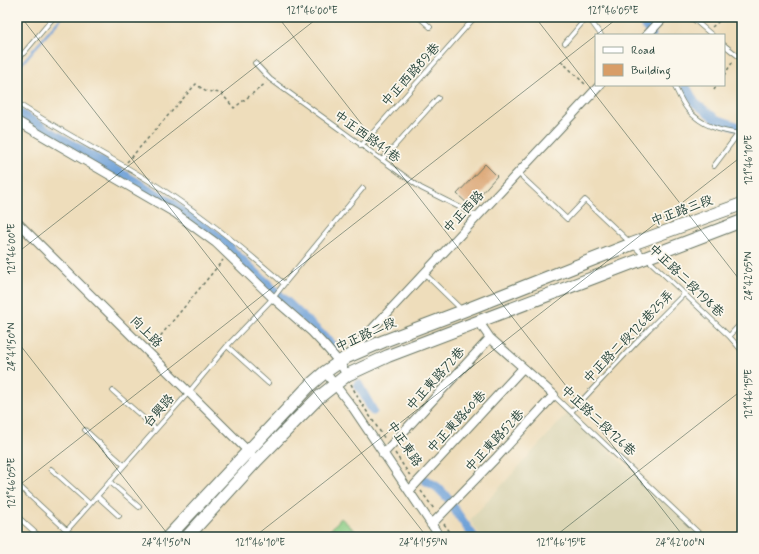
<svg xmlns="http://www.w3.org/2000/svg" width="759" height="554" viewBox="0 0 759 554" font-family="Mynerve,'LXGW WenKai TC',sans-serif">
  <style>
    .built { fill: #dbd6b5 }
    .green { fill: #8acc84; stroke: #54845c }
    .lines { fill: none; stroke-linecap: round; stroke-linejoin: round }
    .stream { stroke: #6da0d8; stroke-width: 2.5 }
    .canal { stroke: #6da0d8; stroke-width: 9 }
    .building { fill: #d89d67 }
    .service-casing { stroke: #677563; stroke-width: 5.5 }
    .minor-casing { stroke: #677563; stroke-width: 10 }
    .primary-casing { stroke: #677563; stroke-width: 14 }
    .path { stroke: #677563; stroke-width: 1.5; stroke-dasharray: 3 3; stroke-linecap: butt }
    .service { stroke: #fff; stroke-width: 4 }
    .minor { stroke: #fff; stroke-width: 8 }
    .primary { stroke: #fff; stroke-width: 12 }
    .ticks { fill: none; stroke: #1f3d34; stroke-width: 1; stroke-opacity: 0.45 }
    .labels { text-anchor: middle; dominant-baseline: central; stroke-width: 3.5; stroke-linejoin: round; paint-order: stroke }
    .street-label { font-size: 13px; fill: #1f3d34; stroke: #fbf7ec }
    .neatline { fill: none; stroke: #1f3d34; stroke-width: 1.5 }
    .ticks-label { font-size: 10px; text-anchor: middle; fill: #1f3d34 }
  </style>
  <rect width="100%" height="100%" fill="#fbf7ec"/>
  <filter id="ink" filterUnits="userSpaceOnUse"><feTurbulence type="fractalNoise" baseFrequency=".025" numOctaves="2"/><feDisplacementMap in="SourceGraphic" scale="8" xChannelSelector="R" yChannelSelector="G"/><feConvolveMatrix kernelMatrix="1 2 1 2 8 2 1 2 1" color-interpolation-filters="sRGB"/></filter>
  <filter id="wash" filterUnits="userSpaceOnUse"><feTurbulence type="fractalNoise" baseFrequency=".012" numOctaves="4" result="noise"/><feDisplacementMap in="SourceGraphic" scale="16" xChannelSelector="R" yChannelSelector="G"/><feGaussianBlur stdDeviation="0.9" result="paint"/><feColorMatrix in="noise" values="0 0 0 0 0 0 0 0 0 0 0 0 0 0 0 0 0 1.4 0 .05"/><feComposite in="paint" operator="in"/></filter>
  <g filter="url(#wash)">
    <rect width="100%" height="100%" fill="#edb"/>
    <path class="built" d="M568 413 702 537H481L470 520Z"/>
    <path class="green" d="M341 518 362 537H324Z"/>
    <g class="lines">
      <path class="stream" d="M17 69 62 17
        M17 108 177 202
        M212 227 233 245 234 249 275 287 274 289"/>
      <path class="canal" d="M639 17 652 35
        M685 85 695 103 716 119 742 128
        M17 114 191 216 220 239 335 347
        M358 384 373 411
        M425 480 437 487 448 498 457 513 474 537"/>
    </g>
    <g id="blocks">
      <path class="building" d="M485 164 497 176 470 206 457 194Z"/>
    </g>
  </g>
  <g filter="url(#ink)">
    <use href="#blocks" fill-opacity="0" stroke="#677563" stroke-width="1"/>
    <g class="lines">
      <g class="service-casing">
        <path id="service" d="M419 17 430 27
          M588 17 601 35
          M691 17 712 35
          M565 43 587 17
          M724 45 742 59
          M17 61 54 17
          M255 63 270 79 421 188 477 216
          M674 85C678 93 682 103 688 110 703 127 721 131 742 134
          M17 103C59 130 103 153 146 179 195 209 241 246 284 284L363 188
          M361 146 475 17
          M382 160 438 98
          M714 166 738 134
          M518 173 567 219 585 200 729 336 742 351
          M424 273 462 310
          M729 336 742 322
          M227 346 268 383
          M113 391 156 429
          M554 396 703 537
          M571 412 649 329 684 294
          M85 430 124 465
          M51 469 90 504
          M110 482 139 507
          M17 484 74 537
          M97 496 119 516
          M17 516 40 537
          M61 537 189 392 227 346 273 298 284 284"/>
      </g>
      <g class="minor-casing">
        <path id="minor" d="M647 35 664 17
          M17 121 175 213 216 243 273 298 312 332 327 348 339 362 347 375
          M17 222 251 454
          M348 355 600 85
          M325 372 353 408 440 537
          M383 454 490 338
          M409 491 523 368
          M431 525 497 457 554 395 490 338 479 322"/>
      </g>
      <g class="primary-casing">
        <path id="primary" d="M168 537 310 385 325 372 347 357 384 341 463 311 632 244 742 204
          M187 537 257 460 318 398 347 375 388 356 742 221"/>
      </g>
      <path class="path" d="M712 27 724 17
        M561 61 587 86
        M724 75 734 60
        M714 90 717 85
        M127 162 196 84 205 91 221 93 234 108 266 83
        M153 345 223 260
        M351 384 358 398 385 439
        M395 453 411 477
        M421 491 434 509
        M444 524 454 537"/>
      <use href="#service" class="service"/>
      <use href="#minor" class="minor"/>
      <use href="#primary" class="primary"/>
    </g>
  </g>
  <path class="ticks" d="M21 17 427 537M278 17 684 537M535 17 742 283M17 18 18 17M596 35 619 17M17 253 319 17M17 341 170 537M17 487 596 35M254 537 742 156M554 537 742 390"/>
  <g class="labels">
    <g class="street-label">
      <text transform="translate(411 75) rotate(-48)">中正西路89巷</text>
      <text transform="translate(367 137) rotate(36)">中正西路41巷</text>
      <text transform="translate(682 211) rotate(-20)">中正路三段</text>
      <text transform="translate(464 212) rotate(-47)">中正西路</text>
      <text transform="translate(686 281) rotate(44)">中正路二段198巷</text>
      <text transform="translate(146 332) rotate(45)">向上路</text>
      <text transform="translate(366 335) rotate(-24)">中正路二段</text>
      <text transform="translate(629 337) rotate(-46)">中正路二段126巷25弄</text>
      <text transform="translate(436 379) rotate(-48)">中正東路72巷</text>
      <text transform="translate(159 411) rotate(-49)">台興路</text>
      <text transform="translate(598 421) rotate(43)">中正路二段126巷</text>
      <text transform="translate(457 422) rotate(-47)">中正東路60巷</text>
      <text transform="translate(495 441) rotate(-47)">中正東路52巷</text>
      <text transform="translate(404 444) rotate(56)">中正東路</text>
    </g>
  </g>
  <rect width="759" height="554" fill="none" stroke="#fbf7ec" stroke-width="44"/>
  <rect x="595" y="34" width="130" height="52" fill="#fbf7ec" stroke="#a3ada2"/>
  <rect x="603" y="47" width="20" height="6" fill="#ffffff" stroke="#a3ada2"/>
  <text x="631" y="54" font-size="12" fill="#1f3d34">Road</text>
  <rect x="603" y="64" width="20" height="12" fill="#d89d67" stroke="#a3ada2"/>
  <text x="631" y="74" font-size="12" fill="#1f3d34">Building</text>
  <rect x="22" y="22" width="715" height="510" class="neatline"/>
  <g class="ticks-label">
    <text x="312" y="14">121°46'00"E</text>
    <text x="613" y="14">121°46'05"E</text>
    <text transform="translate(748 160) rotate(-90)" y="4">121°46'10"E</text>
    <text transform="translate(11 249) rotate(-90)" y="4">121°46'00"E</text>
    <text transform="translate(748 276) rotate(-90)" y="4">24°42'05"N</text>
    <text transform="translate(11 347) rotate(-90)" y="4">24°41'50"N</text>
    <text transform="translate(748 394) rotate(-90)" y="4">121°46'15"E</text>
    <text transform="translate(11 483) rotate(-90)" y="4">121°46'05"E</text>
    <text x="166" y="546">24°41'50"N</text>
    <text x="260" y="546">121°46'10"E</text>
    <text x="423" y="546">24°41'55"N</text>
    <text x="561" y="546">121°46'15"E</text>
    <text x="680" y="546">24°42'00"N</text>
  </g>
</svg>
